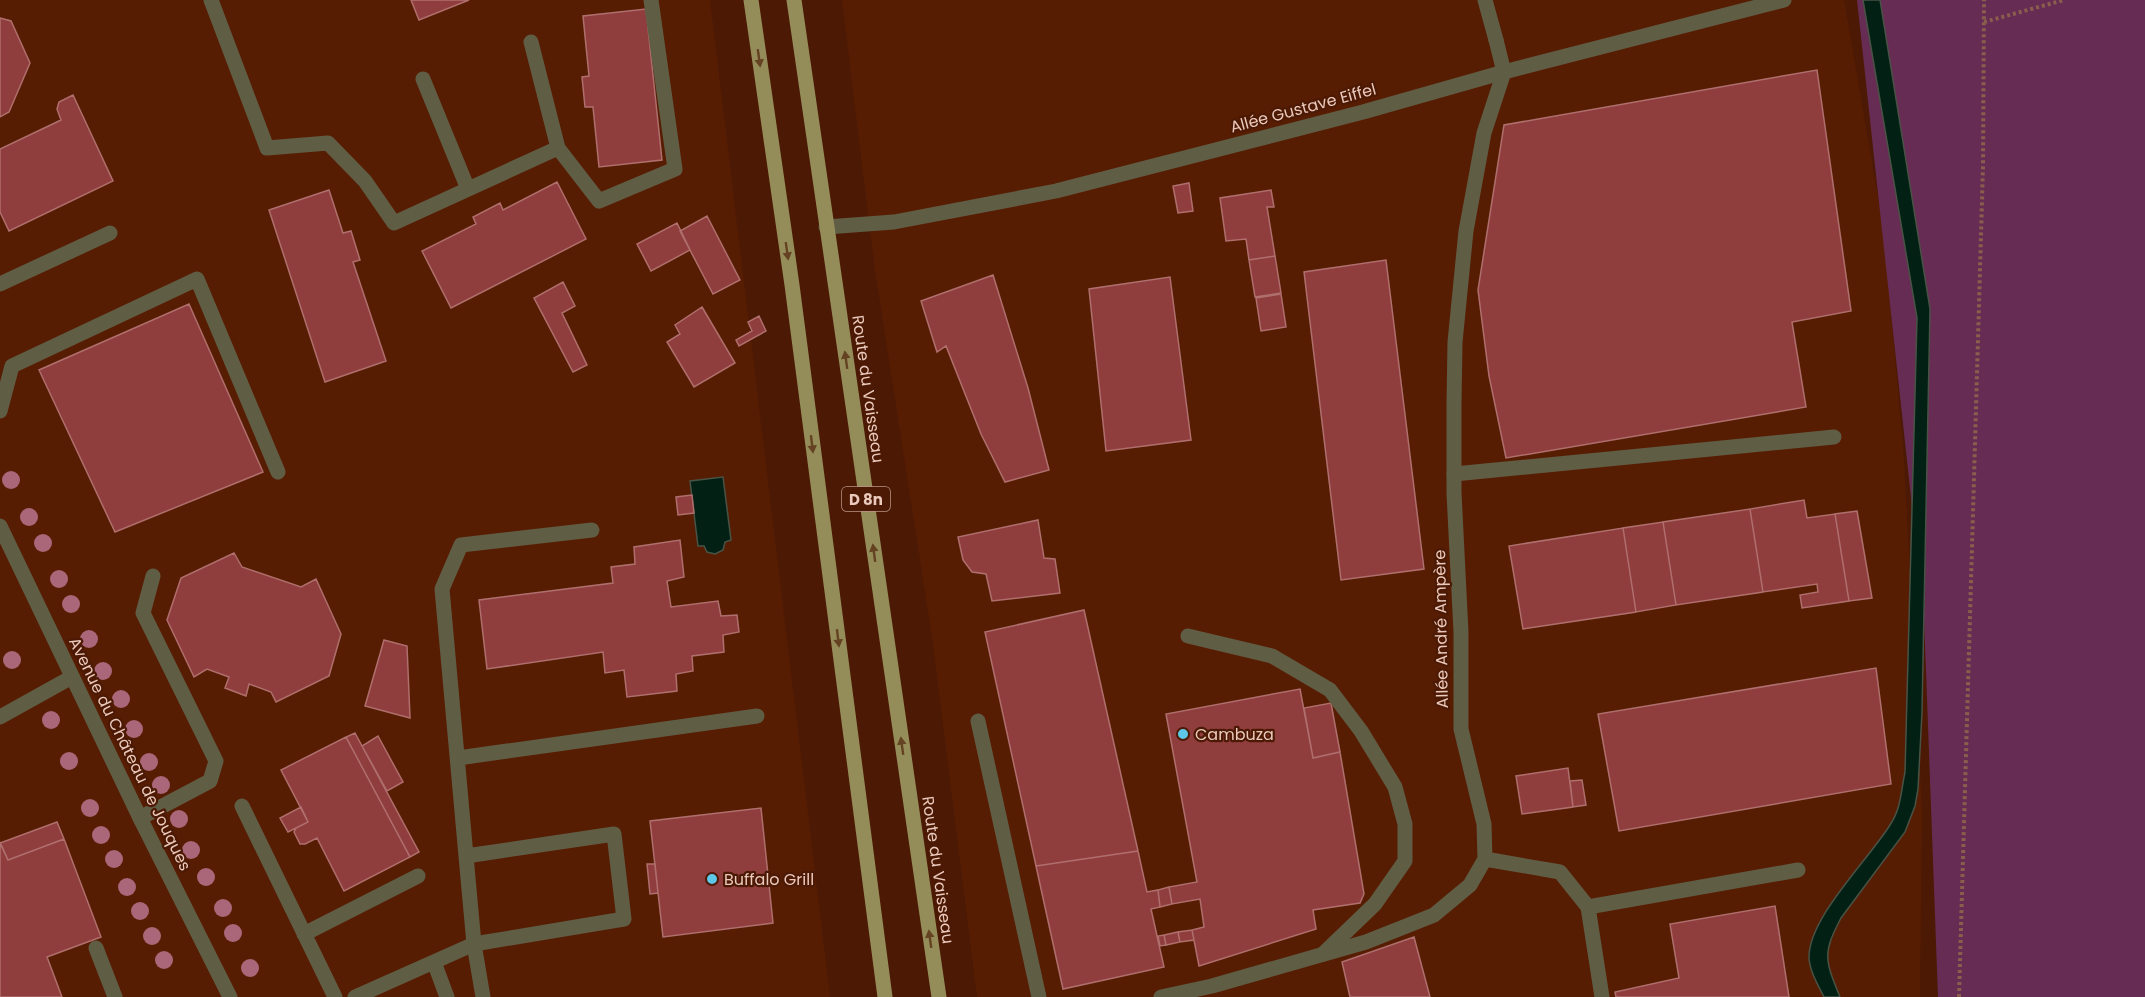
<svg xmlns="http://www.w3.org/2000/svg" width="2145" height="997" viewBox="0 0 2145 997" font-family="Poppins,sans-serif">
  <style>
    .built { fill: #571d03 }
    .green { fill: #672c54 }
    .water { fill: #022013; stroke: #485346; stroke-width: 1.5 }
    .building { fill: #903d3e; stroke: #af6f6d; stroke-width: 1.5 }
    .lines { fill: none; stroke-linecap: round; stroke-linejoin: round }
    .path { stroke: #8a5e4c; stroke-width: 4; stroke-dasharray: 3 3; stroke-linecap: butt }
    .service { stroke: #605d45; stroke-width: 15 }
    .minor { stroke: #605d45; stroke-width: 15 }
    .primary { stroke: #948d5a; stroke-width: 15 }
    .tree { fill: #aa6779 }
    .oneway { fill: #654222 }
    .poi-dot { fill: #5dc7e8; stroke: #4c1904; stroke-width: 2 }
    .labels { text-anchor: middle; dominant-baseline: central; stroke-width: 4.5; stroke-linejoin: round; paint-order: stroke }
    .shield { fill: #4c1904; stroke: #bb9586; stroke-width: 1.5 }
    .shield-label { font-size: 15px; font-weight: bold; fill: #ebcabd }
    .street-label { font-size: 16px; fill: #ebcabd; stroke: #4c1904 }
    .poi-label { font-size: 16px; fill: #ebcabd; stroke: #4c1904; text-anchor: start }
  </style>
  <rect width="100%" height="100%" fill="#4c1904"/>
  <path class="built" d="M0 0H710L830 997H0Z
    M842 0H1844L1884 233 1904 459 1922 811 1920 997H977L933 643 875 270Z"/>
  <path class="green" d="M1857 0H2145V997H1938L1924 617Z"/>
  <path class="water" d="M1863 0H1880L1930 309 1922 712 1918 789 1915 806 1905 832 1841 918C1822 954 1825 960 1840 997H1824C1818 985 1810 972 1809 958 1808 918 1869 859 1890 825 1901 809 1901 791 1905 772L1917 318Z
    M723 477 731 540 725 542 723 550 715 554 707 552 704 546H698L690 481Z"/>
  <path class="building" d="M411 0H469L419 20Z
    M646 9 662 160 599 167 593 107H585L582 77 589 76 583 16Z
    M0 18 11 21 30 63 9 112 0 117Z
    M1817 70 1851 311 1792 322 1806 407 1506 458 1489 376 1478 290 1504 125Z
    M73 95 113 181 9 231 0 212V149L61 120 57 109 59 102Z
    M557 182 586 239 451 308 422 251 476 224 473 217 500 203 503 210Z
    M1189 183 1193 211 1178 213 1173 186Z
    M329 190 343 233 351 231 360 260 353 262 386 361 325 382 269 210Z
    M1271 190 1274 207H1267L1275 256 1249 260 1246 239 1226 241 1220 198Z
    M707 216 740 280 713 294 680 231Z
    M677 223 690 250 651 271 637 244Z
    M1275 256 1281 293 1255 297 1249 260Z
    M1386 260 1424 569 1341 580 1304 272Z
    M993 275 1028 388 1049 470 1005 482 981 434 946 346 937 352 921 301Z
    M1170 277 1191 440 1106 451 1089 289Z
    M563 282 575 306 562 313 587 365 573 372 534 298Z
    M1281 294 1286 327 1261 331 1256 298Z
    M189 304 263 472 115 532 39 370Z
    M702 307 735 363 694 387 667 342 680 334 675 325Z
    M759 316 766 331 739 346 736 340 752 331 748 322Z
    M692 495 694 513 678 515 676 497Z
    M1804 500 1807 518 1835 514 1849 601 1802 608 1800 595 1818 592 1817 584 1763 592 1750 509Z
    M1750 509 1763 592 1676 605 1663 522Z
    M1857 511 1872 598 1849 601 1835 514Z
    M1038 520 1044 558 1055 559 1060 593 992 601 986 574 972 572 963 560 958 537Z
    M1663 522 1676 605 1636 612 1623 528Z
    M1623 528 1636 612 1523 629 1509 546Z
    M680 540 684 577 667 581 671 607 718 601 721 616 737 615 739 632 723 635 724 652 692 656 693 671 676 674 677 691 627 697 624 670 605 673 603 652 487 669 479 600 613 583 611 567 635 564 634 547Z
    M234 553 242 567 301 587 316 579 341 634 329 676 276 702 271 692 249 684 246 696 225 688 229 677 207 669 194 677 167 620 181 578Z
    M1084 610 1138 851 1036 866 985 632Z
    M384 640 407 646 410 718 365 706Z
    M1876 668 1891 784 1619 831 1598 714Z
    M1300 689 1313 758 1340 752 1364 894 1360 903 1313 910 1316 929 1199 966 1192 930 1204 927 1200 899 1172 904 1169 887 1197 882 1166 714Z
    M1331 703 1340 752 1313 758 1304 708Z
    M355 733 419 852 410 857 346 737Z
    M378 736 403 782 387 791 362 746Z
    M346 737 410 857 344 891 317 838 305 844H300L294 832 296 828 308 822 281 770Z
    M1568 768 1573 807 1522 814 1516 776Z
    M1582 780 1586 805 1573 807 1570 781Z
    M301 807 308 822 288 832 280 818Z
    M761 808 773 923 663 937 650 821Z
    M57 822 64 839 8 860 0 843Z
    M64 839 101 937 47 957 62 997H0V842L8 860Z
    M1138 851 1147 892 1158 890 1160 907 1151 909 1164 967 1063 989 1036 866Z
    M647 864H655L658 893 650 894Z
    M1169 887 1172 904 1160 907 1158 890Z
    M1775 906 1789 997H1616L1615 992 1679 978 1670 924Z
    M1192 930 1194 940 1180 942 1178 932Z
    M1178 932 1180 942 1166 945 1164 935Z
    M1164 935 1166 945 1160 946 1158 936Z
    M1414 937 1430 997H1350L1342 962Z"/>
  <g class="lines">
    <path class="path" d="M1984 22 2064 0
      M1959 997 1983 166 1984 0"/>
    <path class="service" d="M211 0 267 148 328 143 365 181 394 223 558 148 599 201 675 169 651 0
      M1485 0 1496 40
      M531 42 558 148
      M423 79 468 189
      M826 227 894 222 1056 191 1363 112 1504 72 1784 0
      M0 284 110 233
      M0 411 12 366 197 279 278 472
      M1454 474 1834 437
      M1188 636 1272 656 1330 690 1361 731 1395 787 1405 824V861L1375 904 1323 954
      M0 717 72 677
      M978 721 1039 997
      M458 758 757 716
      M242 806 335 997
      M140 818 210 781 216 761 143 613 153 576
      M466 856 474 944 624 919 614 834 466 856 442 589 461 545 592 530
      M1485 859 1560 872 1588 907 1602 997
      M1588 907 1798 870
      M304 934 418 876
      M96 948 115 997
      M434 962 447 997
      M355 997 474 944 483 997"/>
    <path class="minor" d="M0 526 140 818 230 997
      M1161 997 1212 986 1366 942 1434 915 1470 885 1485 859 1484 824 1461 729V632L1454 493V403L1455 342 1466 231 1484 133 1504 72 1496 40"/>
    <path class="primary" d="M751 0 792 285 885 997
      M794 0 939 997"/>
  </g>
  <g class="tree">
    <circle cx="11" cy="480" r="9"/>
    <circle cx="29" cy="517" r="9"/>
    <circle cx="43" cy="543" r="9"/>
    <circle cx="59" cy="579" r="9"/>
    <circle cx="71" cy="604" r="9"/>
    <circle cx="89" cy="639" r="9"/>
    <circle cx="12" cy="660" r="9"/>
    <circle cx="103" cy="671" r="9"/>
    <circle cx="121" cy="699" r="9"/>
    <circle cx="51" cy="720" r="9"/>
    <circle cx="134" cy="729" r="9"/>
    <circle cx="69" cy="761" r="9"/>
    <circle cx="149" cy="762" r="9"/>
    <circle cx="161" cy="785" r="9"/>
    <circle cx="90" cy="808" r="9"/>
    <circle cx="179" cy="819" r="9"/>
    <circle cx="101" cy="835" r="9"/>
    <circle cx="191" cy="850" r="9"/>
    <circle cx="114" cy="859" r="9"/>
    <circle cx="206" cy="877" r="9"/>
    <circle cx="127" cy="887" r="9"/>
    <circle cx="223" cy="908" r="9"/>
    <circle cx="140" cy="911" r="9"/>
    <circle cx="233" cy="933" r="9"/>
    <circle cx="152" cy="936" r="9"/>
    <circle cx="164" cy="960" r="9"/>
    <circle cx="250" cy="968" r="9"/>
  </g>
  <defs><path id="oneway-solid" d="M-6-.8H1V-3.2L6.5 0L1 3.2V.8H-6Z" transform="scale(1.5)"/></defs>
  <g class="oneway">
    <use href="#oneway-solid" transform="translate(759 58) rotate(82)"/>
    <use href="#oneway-solid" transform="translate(787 251) rotate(82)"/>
    <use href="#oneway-solid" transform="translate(846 360) rotate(-98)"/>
    <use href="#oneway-solid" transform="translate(812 444) rotate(83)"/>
    <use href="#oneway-solid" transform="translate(874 553) rotate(-98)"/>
    <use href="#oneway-solid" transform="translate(838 638) rotate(83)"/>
    <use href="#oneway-solid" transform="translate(902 746) rotate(-98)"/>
    <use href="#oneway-solid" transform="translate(930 939) rotate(-98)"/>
  </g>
  <g class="poi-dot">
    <circle cx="1183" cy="734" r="6"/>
    <circle cx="712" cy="879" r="6"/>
  </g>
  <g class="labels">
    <rect class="shield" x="842" y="487" width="48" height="24" rx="4.5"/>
    <g class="shield-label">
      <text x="866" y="499">D 8n</text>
    </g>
    <g class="street-label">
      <text transform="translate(1303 108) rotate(-15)">Allée Gustave Eiffel</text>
      <text transform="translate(868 389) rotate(82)">Route du Vaisseau</text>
      <text transform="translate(1441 629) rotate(-91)">Allée André Ampère</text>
      <text transform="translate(130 754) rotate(64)">Avenue du Château de Jouques</text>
      <text transform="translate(938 870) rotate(82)">Route du Vaisseau</text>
    </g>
    <g class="poi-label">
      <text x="1195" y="734">Cambuza</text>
      <text x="724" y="879">Buffalo Grill</text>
    </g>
  </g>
</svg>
